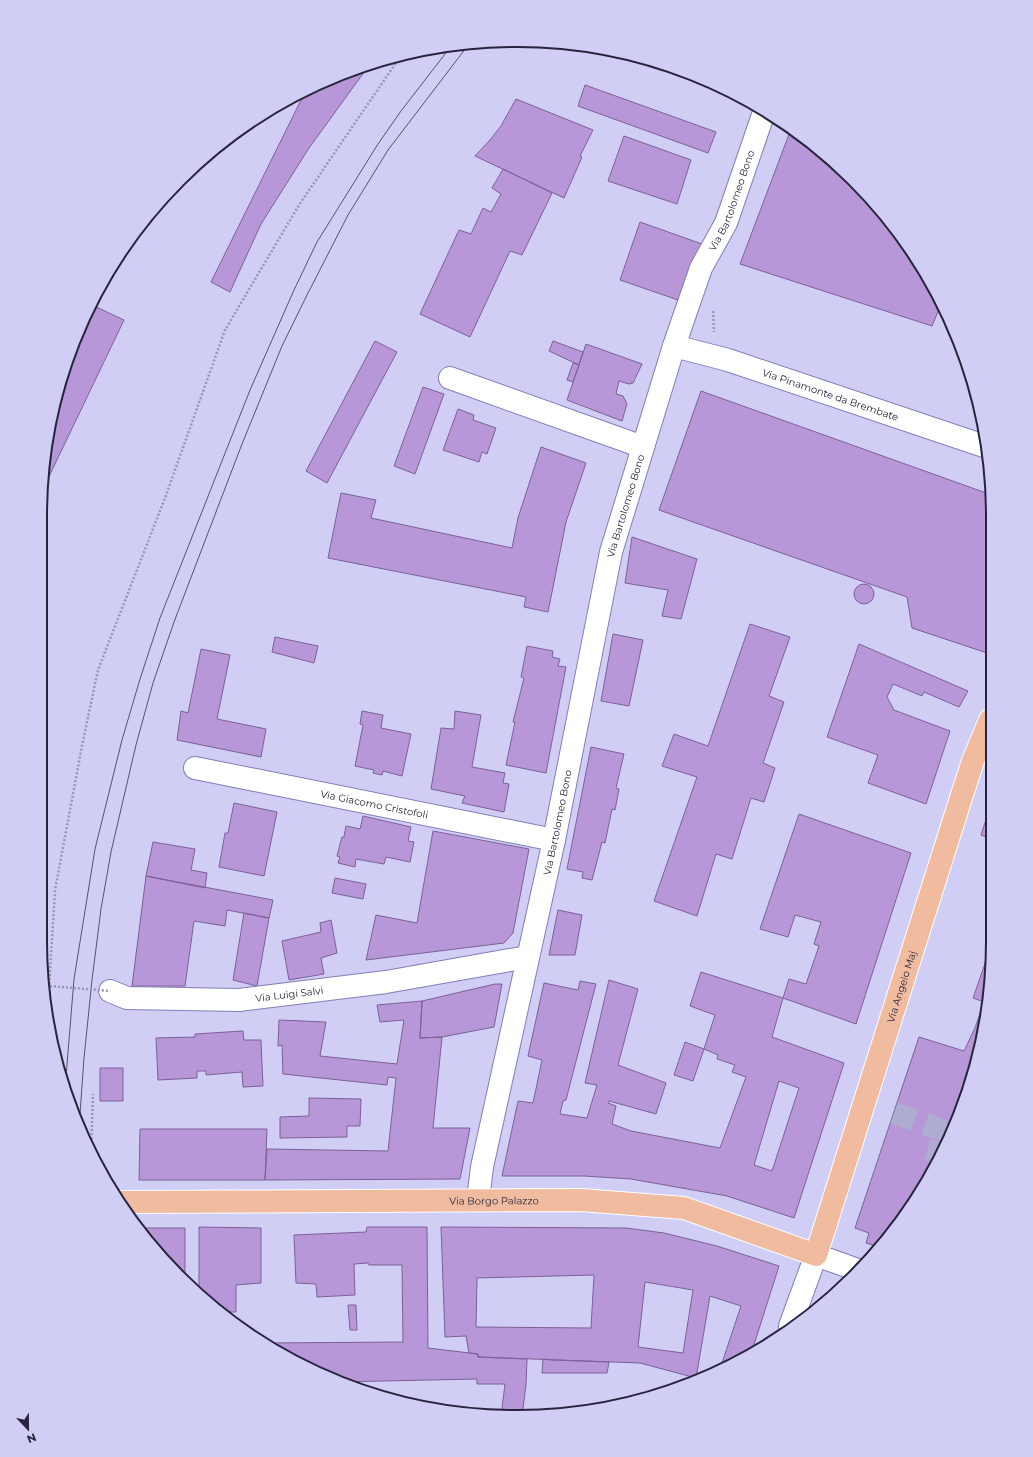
<svg xmlns="http://www.w3.org/2000/svg" width="1033" height="1457" viewBox="0 0 1033 1457" font-family="Montserrat,sans-serif">
  <style>
    .building { fill: #b897d8; stroke: #7c6097; fill-rule: evenodd }
    .lines { fill: none; stroke-linecap: round; stroke-linejoin: round }
    .minor-tunnel { stroke: #aeacd0; stroke-width: 22; stroke-dasharray: 22 11; stroke-linecap: butt }
    .minor-casing { stroke: #827db9; stroke-width: 24 }
    .major-casing { stroke: #fff; stroke-width: 24 }
    .path { stroke: #9795b7; stroke-width: 2.5; stroke-dasharray: 2 2; stroke-linecap: butt }
    .minor { stroke: #fff; stroke-width: 22 }
    .major { stroke: #f0bb9f; stroke-width: 22 }
    .tram { stroke: #54526f; stroke-width: 1 }
    .path-bridge { stroke: #9795b7; stroke-width: 2.5; stroke-dasharray: 2 2; stroke-linecap: butt }
    .labels { text-anchor: middle; dominant-baseline: central; stroke-width: 3.5; stroke-linejoin: round; paint-order: stroke }
    .street-label { font-size: 10px; fill: #27253e; stroke: #d0cef5 }
    .rim { fill: none; stroke: #27253e; stroke-width: 2 }
  </style>
  <rect width="100%" height="100%" fill="#d0cef5"/>
  <path class="building" d="M370 64 309 148 261 224 230 292 211 282 305 92 363 65Z
    M696 77 718 86 715 90Z
    M585 85 716 132 708 153 578 106Z
    M516 99 593 130 580 156 582 157 564 198 475 156 490 140 501 126Z
    M791 129 806 138 875 202 942 302 932 326 740 264Z
    M624 136 691 160 677 204 608 181Z
    M503 169 552 193 522 255 510 251 470 337 420 314 459 230 471 234 483 208 491 212 501 194 492 188Z
    M640 222 702 244 681 301 620 280Z
    M92 305 124 320 43 489 49 423 65 363Z
    M375 341 397 352 327 483 306 471Z
    M553 341 583 352 579 365 549 351Z
    M586 344 642 364 633 383 629 384 619 381 616 394 623 396 627 404 622 421 567 400Z
    M573 363 579 365 573 382 567 380Z
    M423 387 444 394 415 474 394 466Z
    M701 391 989 494 990 654 912 628 907 597 659 510Z
    M458 409 474 415 473 420 496 428 487 454 482 452 479 462 443 450Z
    M541 447 586 463 566 522 548 612 524 607 526 597 328 558 341 493 376 500 371 518 512 548 518 518Z
    M632 537 697 559 681 619 662 616 668 590 625 583Z
    M854 594a10 10 0 1 1 20 0a10 10 0 1 1-20 0Z
    M750 624 790 637 769 696 784 702 763 763 775 768 764 802 751 798 732 859 716 854 697 916 654 901 697 777 662 766 674 734 708 746Z
    M613 634 643 640 629 706 601 701Z
    M275 637 318 646 314 663 272 652Z
    M859 644 968 691 959 707 924 692 922 696 893 684 887 697 894 710 950 731 926 804 868 783 878 755 827 737Z
    M527 646 553 651 552 657 560 659 558 666 566 667 546 773 506 765 515 722H513L524 678 521 677Z
    M201 649 230 655 217 719 266 729 261 757 177 740 181 711 188 713Z
    M362 711 383 715 381 728 411 734 402 776 383 771 382 775 373 773 374 770 355 766 363 725 360 724Z
    M455 711 481 715 472 767 505 773 503 783 509 784 504 812 462 803 465 796 431 789 441 728 454 729Z
    M591 747 624 754 616 788 619 789 615 810 612 809 605 843 602 842 592 880 582 878 583 872 567 869Z
    M234 803 277 812 264 876 219 867 225 833H228Z
    M991 804V839L981 835Z
    M799 814 911 853 856 1024 783 998 789 979 806 984 819 946 814 944 821 922 795 915 788 937 760 929Z
    M363 816 411 827 408 841 414 842 410 862 386 857 384 864 356 859 355 867 338 863 340 857 337 856 342 837H344L346 826 360 829Z
    M433 831 529 849 513 933 504 943 366 960 376 915 417 923Z
    M153 842 195 849 191 870 207 873 205 888 146 876Z
    M146 876 273 900 269 918 227 910 225 926 194 921 185 986H132Z
    M335 878 366 884 363 899 332 893Z
    M558 910 582 915 575 955H549Z
    M244 913 269 918 257 986 233 980Z
    M331 920 337 953 321 958 324 974 289 980 282 941 321 932 320 923Z
    M989 952H992V971L977 1064 944 1151 895 1230 879 1247 866 1243 869 1233 855 1228 919 1037 964 1051 975 1028 984 1002 973 998Z
    M701 972 783 998 772 1037 844 1063 794 1218 727 1196 631 1179 584 1176H502L518 1101 533 1103 542 1060 528 1056 544 983 578 990 580 981 596 984 566 1100 563 1101 560 1114 587 1118 597 1085 585 1083 609 980 638 989 618 1065 666 1083 656 1114 609 1101 608 1103 616 1106 612 1124 631 1131 720 1148 746 1077 732 1072 735 1065 717 1059 718 1055 704 1049 715 1015 690 1006ZM779 1081 799 1088 772 1171 754 1165Z
    M495 984H502L494 1027 442 1037 420 1038 422 1001Z
    M422 1001 420 1038 442 1037 433 1128H470L460 1179 265 1180 267 1149 388 1151 396 1078 388 1077 387 1085 283 1074 282 1045 278 1046 279 1020 326 1022 320 1056 397 1064 404 1020 380 1022 377 1005Z
    M243 1031 244 1040H261L263 1086 243 1087 242 1072 206 1075V1071H197V1078L158 1080 156 1038 195 1037V1034Z
    M685 1042 704 1049 693 1081 674 1075Z
    M100 1068H123V1101H100Z
    M309 1098 361 1099 360 1126H347V1137L280 1138V1117L309 1116Z
    M140 1129H267L265 1180H139Z
    M199 1227 261 1228V1283L236 1285V1312H219L199 1295Z
    M367 1227H427L428 1348 478 1354V1357L527 1359 526 1385 522 1416H501L505 1384H477V1379L337 1382 263 1343 403 1342 402 1265H369L368 1263 354 1264 355 1295 317 1297 316 1284 296 1283 294 1235 366 1232Z
    M441 1227 626 1228 664 1233 717 1246 779 1266 752 1351 727 1368 716 1372 717 1368 720 1369 741 1306 710 1296 696 1378 640 1363 478 1357V1354L469 1353 466 1336 445 1337ZM594 1275 591 1328 476 1327 477 1278ZM645 1282 693 1290 683 1353 638 1347Z
    M140 1228H185V1279Z
    M348 1305H356L357 1330H350Z
    M543 1359 552 1360 609 1362 607 1373H542Z"/>
  <g class="lines">
    <path class="minor-tunnel" d="M894 1113 945 1131 933 1169"/>
    <g class="minor-casing">
      <g id="minor">
        <path id="s1" d="M674 346 728 360 987 447"/>
        <path d="M450 378 643 447"/>
        <path id="s2" d="M195 768 554 840"/>
        <path id="s3" d="M110 991 127 998 239 1000 386 982 527 957"/>
        <path id="s4" d="M478 1200 482 1167 554 840 611 552 674 346 701 268 726 223 764 112"/>
        <path d="M790 1326 816 1255 858 1270"/>
      </g>
    </g>
    <g class="major-casing">
      <g id="major">
        <path id="s5" d="M119 1202 581 1200 684 1208 816 1255 961 798 973 761 990 720"/>
      </g>
    </g>
    <path class="path" d="M713 311 714 332
      M48 1004 55 890 82 746 98 670 165 498 225 330 299 205 400 57
      M91 1151 93 1094"/>
    <use href="#minor" class="minor"/>
    <use href="#major" class="major"/>
    <path class="tram" d="M65 1089 74 979 95 849 122 740 140 679 160 618 250 390 294 290 317 242 378 144 401 111 452 45
      M79 1128 84 1058 92 980 101 909 111 852 136 745 153 683 174 622 242 444 282 346 306 297 348 215 388 150 469 44"/>
    <path class="path-bridge" d="M50 986 110 991"/>
  </g>
  <g class="labels">
    <g class="street-label">
      <text stroke="none"><textPath href="#s4" startOffset="1034">Via Bartolomeo Bono</textPath></text>
      <text stroke="none"><textPath href="#s1" startOffset="164">Via Pinamonte da Brembate</textPath></text>
      <text stroke="none"><textPath href="#s4" startOffset="710">Via Bartolomeo Bono</textPath></text>
      <text stroke="none"><textPath href="#s2" startOffset="183">Via Giacomo Cristofoli</textPath></text>
      <text stroke="none"><textPath href="#s4" startOffset="386">Via Bartolomeo Bono</textPath></text>
      <text stroke="none"><textPath href="#s5" startOffset="987">Via Angelo Maj</textPath></text>
      <text stroke="none"><textPath href="#s3" startOffset="181">Via Luigi Salvi</textPath></text>
      <text stroke="none"><textPath href="#s5" startOffset="375">Via Borgo Palazzo</textPath></text>
    </g>
  </g>
  <path d="M0 0H1033V1457H0ZM516 47H517A469 469 0 0 1 986 516V941A469 469 0 0 1 517 1410H516A469 469 0 0 1 47 941V516A469 469 0 0 1 516 47Z" fill="#d0cef5" fill-rule="evenodd"/>
  <path class="rim" d="M516 47H517A469 469 0 0 1 986 516V941A469 469 0 0 1 517 1410H516A469 469 0 0 1 47 941V516A469 469 0 0 1 516 47Z"/>
  <g transform="translate(28 1429) rotate(158)" stroke="#d0cef5" stroke-width="3" paint-order="stroke">
  <path d="M0-3L7 15L0 10L-7 15Z" fill="#27253e"/>
  <text y="-6" font-size="11" font-weight="bold" text-anchor="middle" fill="#27253e">N</text>
  </g>
</svg>
